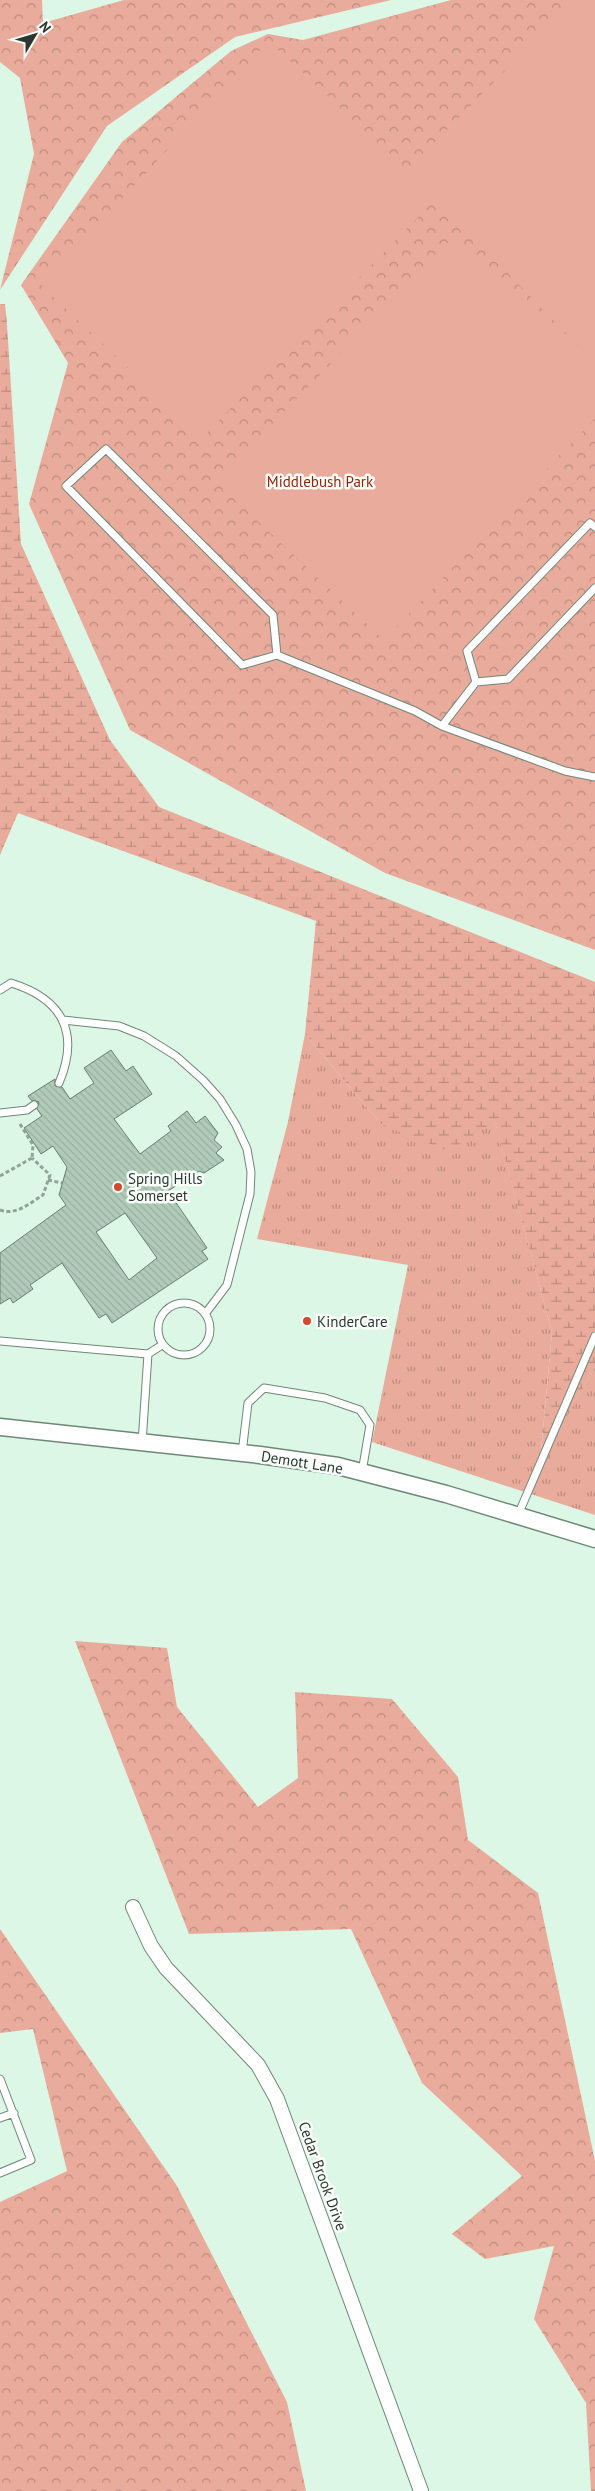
<svg xmlns="http://www.w3.org/2000/svg" width="595" height="2491" viewBox="0 0 595 2491" font-family="'PT Sans',sans-serif">
  <style>
    .grass { fill: url(#grass-tufts) }
    .forest { fill: url(#forest-crowns) }
    .wetland { fill: url(#wetland-marsh) }
    .pitch { fill: #e9ab9b }
    .building { fill: url(#building-back-hatch); stroke: #677f6f; fill-rule: evenodd }
    .lines { fill: none; stroke-linecap: round; stroke-linejoin: round }
    .service-casing { stroke: #6f8777; stroke-width: 9 }
    .minor-casing { stroke: #6f8777; stroke-width: 16 }
    .tertiary-casing { stroke: #6f8777; stroke-width: 19 }
    .path { stroke: #8fa396; stroke-width: 3; stroke-dasharray: 4 2.5; stroke-linecap: butt }
    .service { stroke: #fff; stroke-width: 7 }
    .minor { stroke: #fff; stroke-width: 14 }
    .tertiary { stroke: #fff; stroke-width: 16 }
    .poi-dot { fill: #d44a2a; stroke: #f9fefa; stroke-width: 2 }
    .labels { text-anchor: middle; dominant-baseline: central; stroke-width: 5; stroke-linejoin: round; paint-order: stroke }
    .park-label { font-size: 15px; fill: #941f00; stroke: #f9fefa }
    .poi-label { font-size: 15px; fill: #2c3730; stroke: #f9fefa; text-anchor: start }
    .street-label { font-size: 15px; fill: #2c3730; stroke: #f9fefa }
  </style>
  <defs>
    <pattern id="grass-tufts" width="24" height="20" patternUnits="userSpaceOnUse" patternTransform="scale(1.25)"><rect width="24" height="20" fill="#e9ab9b"/><path d="M3 7l-1-3M5 7V3M7 7l1-3M15 17l-1-3M17 17v-4M19 17l1-3" fill="none" stroke="#bd8c7f"/></pattern>
    <pattern id="forest-crowns" width="20" height="18" patternUnits="userSpaceOnUse" patternTransform="scale(1.25)"><rect width="20" height="18" fill="#e9ab9b"/><path d="M2 6a3 3 0 1 1 6 0M12 15a3 3 0 1 1 6 0" fill="none" stroke="#bd8c7f"/></pattern>
    <pattern id="wetland-marsh" width="20" height="14" patternUnits="userSpaceOnUse" patternTransform="scale(1.25)"><rect width="20" height="14" fill="#e9ab9b"/><path d="M1 5h8M5 5V1M11 12h8M15 12V8" fill="none" stroke="#bd8c7f"/></pattern>
    <pattern id="building-back-hatch" width="6" height="6" patternUnits="userSpaceOnUse" patternTransform="scale(1.25)"><rect width="6" height="6" fill="#b1cbb9"/><path d="M-1 5l2 2M0 0l6 6M5-1l2 2" fill="none" stroke="#98af9f"/></pattern>
  </defs>
  <rect width="100%" height="100%" fill="#dcf7e5"/>
  <path class="grass" d="M305 1034 382 1125 495 1121 552 1332 540 1462 595 1367V1515L372 1442 408 1265 257 1239 288 1122Z"/>
  <path class="forest" d="M0 0H42L43 23 124 0H391L235 37 107 126 0 290 34 154 20 78 0 62Z
    M451 0H595V950L385 873 130 730 29 504 68 363 21 285 122 142 231 51 268 34 303 40Z
    M75 1641 167 1648 177 1707 258 1807 298 1778 295 1692 392 1699 458 1777 468 1840 538 1893 595 2161V2491H591L586 2403 534 2319 554 2246 485 2259 452 2234 522 2176 422 2083 351 1929 189 1934Z
    M0 1929 177 2186 287 2402 306 2491H0V2202L67 2171 33 2029 0 2033Z"/>
  <path class="wetland" d="M0 304H5L7 324 21 544 110 740 159 807 595 982V1367L540 1464 552 1332 495 1122 448 1151 382 1125 305 1034 316 921 18 813 0 855Z"/>
  <path class="pitch" d="M575 0H595V363L436 199 202 438 41 285 269 41 426 189 408 169Z
    M455 235 595 372V418L384 640 216 482Z"/>
  <path class="building" d="M111 1050 126 1071 133 1066 152 1094 114 1119 140 1154 171 1131 168 1126 187 1111 196 1123 205 1116 218 1133 214 1140 222 1147 216 1153 224 1160 204 1173 199 1171 168 1191 207 1248 202 1251 208 1259 112 1323 106 1314 99 1318 62 1263 30 1285 33 1289 13 1303 10 1298 0 1304V1253L66 1205 59 1195 67 1167 53 1146 41 1154 24 1128 42 1116 37 1109 39 1102 31 1100 28 1096 55 1079V1086L62 1087 70 1099 94 1083 84 1068ZM125 1213 157 1258 129 1280 96 1232Z"/>
  <g class="lines">
    <g class="service-casing">
      <path id="service" d="M595 588 508 679 476 682 442 726 565 771 595 777
        M277 655 242 665 66 486 106 449 273 615 277 655 415 711 442 726
        M476 682 467 651 590 523 595 527
        M0 990 11 983C63 999 80 1033 59 1083
        M63 1020 119 1026 144 1036 176 1056 203 1080 220 1099 236 1125 247 1149 251 1172 250 1194 227 1285 205 1314
        M0 1113 27 1110 34 1105
        M158 1329a26 26 0 1 1 52 0a26 26 0 1 1-52 0Z
        M0 1341 148 1354 162 1345
        M142 1443 148 1354
        M242 1453 248 1403 264 1388 325 1398 360 1410 370 1425 362 1472
        M518 1515 595 1336
        M0 2079 31 2160 0 2173
        M0 2118 14 2113"/>
    </g>
    <g class="minor-casing">
      <path id="minor" d="M133 1907 151 1946 166 1968 258 2065 277 2099 421 2491"/>
    </g>
    <g class="tertiary-casing">
      <path id="tertiary" d="M0 1427 260 1455 338 1466 446 1494 595 1539"/>
    </g>
    <path class="path" d="M20 1124 33 1145 32 1158
      M0 1176 32 1158
      M48 1180 62 1183
      M0 1210C16 1216 30 1203 43 1195L50 1175 32 1158"/>
    <use href="#service" class="service"/>
    <use href="#minor" class="minor"/>
    <use href="#tertiary" class="tertiary"/>
  </g>
  <g class="poi-dot">
    <circle cx="118" cy="1187" r="5"/>
    <circle cx="307" cy="1321" r="5"/>
  </g>
  <g class="labels">
    <g class="park-label">
      <text x="320" y="481">Middlebush Park</text>
    </g>
    <g class="poi-label">
      <text x="128" y="1178">Spring Hills<tspan x="128" dy="17">Somerset</tspan></text>
      <text x="317" y="1321">KinderCare</text>
    </g>
    <g class="street-label">
      <text transform="translate(302 1462) rotate(9)">Demott Lane</text>
      <text transform="translate(323 2176) rotate(70)">Cedar Brook Drive</text>
    </g>
  </g>
  <g transform="translate(35 35) rotate(52)" stroke="#f9fefa" stroke-width="4" paint-order="stroke">
  <path d="M0-4L9 19L0 12L-9 19Z" fill="#2c3730"/>
  <text y="-8" font-size="14" font-weight="bold" text-anchor="middle" fill="#2c3730">N</text>
  </g>
</svg>
